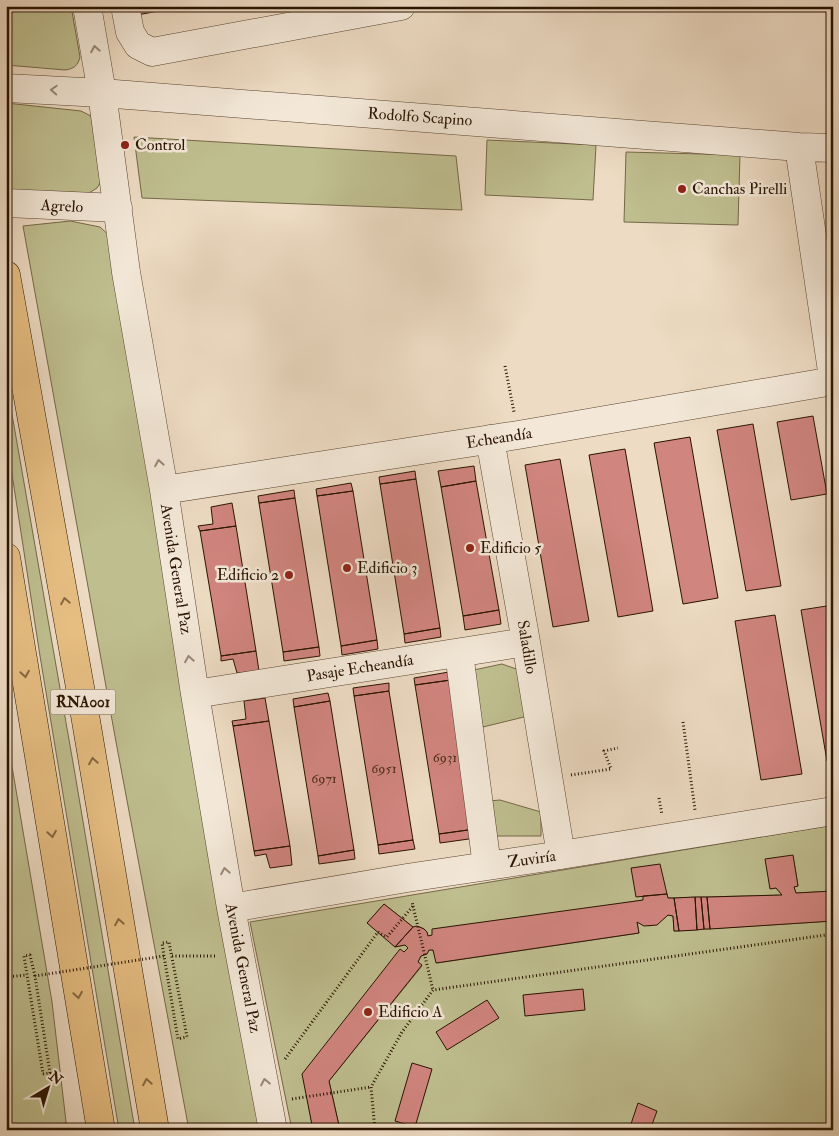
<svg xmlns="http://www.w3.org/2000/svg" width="839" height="1136" viewBox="0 0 839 1136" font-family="'IM FELL Double Pica',serif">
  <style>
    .green { fill: #bfbe8f; stroke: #746848 }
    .building { fill: #d1857f; stroke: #291300 }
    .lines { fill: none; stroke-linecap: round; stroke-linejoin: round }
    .minor-casing { stroke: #5a4531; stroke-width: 29 }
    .highway-casing { stroke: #291300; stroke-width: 29 }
    .path { stroke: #291300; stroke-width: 3; stroke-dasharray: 1 2.5; stroke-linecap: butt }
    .minor { stroke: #f3e8d8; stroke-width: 28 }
    .highway { stroke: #e6be82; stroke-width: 28 }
    .path-bridge { stroke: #291300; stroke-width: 3; stroke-dasharray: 1 2.5; stroke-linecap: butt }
    .oneway { stroke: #988877 }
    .oneway2 { stroke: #886841 }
    .poi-dot { fill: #8f2418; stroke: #f3e8d8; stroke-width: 2 }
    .labels { text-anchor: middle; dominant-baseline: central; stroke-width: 5; stroke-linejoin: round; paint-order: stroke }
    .number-label { font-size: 14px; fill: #533020 }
    .shield { fill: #f3e8d8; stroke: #665341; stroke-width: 1 }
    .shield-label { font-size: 15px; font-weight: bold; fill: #291300 }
    .street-label { font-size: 16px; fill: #291300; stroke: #f3e8d8 }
    .poi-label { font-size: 16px; fill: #291300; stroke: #f3e8d8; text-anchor: start }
  </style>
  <rect width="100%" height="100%" fill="#eddbc3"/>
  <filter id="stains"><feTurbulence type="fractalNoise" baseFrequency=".004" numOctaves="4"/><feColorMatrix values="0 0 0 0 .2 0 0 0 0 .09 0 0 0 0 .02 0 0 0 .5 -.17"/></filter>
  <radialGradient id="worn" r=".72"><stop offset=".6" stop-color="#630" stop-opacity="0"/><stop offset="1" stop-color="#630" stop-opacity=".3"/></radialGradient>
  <path class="green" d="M6 6H71L80 57C78 66 73 69 65 70L6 65Z
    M6 103 81 111 91 116 102 180 97 188 89 193 6 190Z
    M134 137 456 156 462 210 142 198Z
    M487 140 596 145 593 200 485 195Z
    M626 152 740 155 738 225 624 222Z
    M70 221 100 227 112 238 262 1130H189L116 742 23 226Z
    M6 380 75 774 135 1130H119L40 656 6 435Z
    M502 664 519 670 528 716 483 727 469 671Z
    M6 731 52 1002 67 1130H6Z
    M500 800 541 812V836H499L480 838 476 802Z
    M833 825V891L796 893 794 887 798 886 793 856 770 888H776L782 895 668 898 667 894 643 900 428 936C427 928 420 926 413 927L384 904 367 923 395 947 405 945 408 948 303 1074 313 1130H292L250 922Z
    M668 915 673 916 674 931 833 921V1130H340L329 1081 422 966 418 962 421 956 427 954 429 950H433L437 963 639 933 637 922C652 930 657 924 668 915Z"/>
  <path class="building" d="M136 6H186L137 15Z
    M813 416 827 494 791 500 777 422Z
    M753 424 781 586 746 591 717 430Z
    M690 437 718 598 683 604 654 443Z
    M625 449 653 611 618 617 589 455Z
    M560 459 589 621 553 627 525 465Z
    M474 466 476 481 441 487 438 471Z
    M415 471 416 479 380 484 379 477Z
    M416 479 440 628 404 634 380 484Z
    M476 481 499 610 463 616 441 487Z
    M351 483 353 491 317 496 316 489Z
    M294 490 295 498 259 503 258 496Z
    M353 491 377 640 341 646 317 496Z
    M295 498 319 647 283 652 259 503Z
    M232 503 236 526 200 531 198 526 213 524 211 507Z
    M236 526 256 651 221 656 200 531Z
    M833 605V760L827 761 801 610Z
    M499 610 501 624 465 630 463 616Z
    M775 615 802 774 761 780 735 621Z
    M440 628 441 637 405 643 404 634Z
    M377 640 378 649 342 655 341 646Z
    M319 647 320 656 284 661 283 652Z
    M256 651 259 671 237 673 233 659 221 661V656Z
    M449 672 451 680 415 685 414 678Z
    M451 680 475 829 439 834 415 685Z
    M389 683V691L354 696 353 688Z
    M389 691 413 840 378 845 354 696Z
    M328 693 330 701 294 707 293 699Z
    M265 698 269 721 233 726 232 721 246 719 244 701Z
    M330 701 354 850 318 856 294 707Z
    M269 721 290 846 254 851 233 726Z
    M475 829 476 838 440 843 439 834Z
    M413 840 415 849 379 854 378 845Z
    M290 846 292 865 270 868 266 854 255 856 254 851Z
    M354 850 355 859 319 864 318 856Z
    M793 855 798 886 794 887 796 893 833 891V921L710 929 707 897 782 895 776 888 770 889 765 859Z
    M660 864 667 894 636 897 631 868Z
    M667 894 668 898H674L679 931H674L673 916 668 915 657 925 644 926 637 922 639 933 436 963 433 950H429L427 954 421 956 418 962 422 965 329 1081 340 1130H313L302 1074 400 949 404 952 408 948 405 945 395 947 413 927 417 926 424 929 427 932 428 936 432 935V929L636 901 643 900V896Z
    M695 897H701L704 929 697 930Z
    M695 897 697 930 679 931 674 898Z
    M701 897H707L710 929H704Z
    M384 904 413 927 395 947 367 923Z
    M583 989 585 1010 525 1016 523 995Z
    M487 1000 499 1018 447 1050 436 1032Z
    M412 1063 432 1069 415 1127 395 1121Z
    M638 1103 657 1111 650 1130H629Z"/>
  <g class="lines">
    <g class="minor-casing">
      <path id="minor" d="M87 6 102 93 126 272 164 490 195 694 231 908 273 1130
        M125 6 130 32 138 45 152 52 401 6
        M6 88 102 93 799 147 833 148
        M799 147 833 378
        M6 203 118 208
        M490 439 526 642 561 855
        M164 490 518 435 833 381
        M459 653 487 866
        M195 694 526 642
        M231 908 407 878 561 855 833 811"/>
    </g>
    <g class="highway-casing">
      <path id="highway" d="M6 275 85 715 155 1130
        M6 557 101 1130"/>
    </g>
    <path class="path" d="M505 366 514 412
      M683 722 695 810
      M571 775 611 769 604 751 618 748
      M659 798 662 815
      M413 906 433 990
      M164 956 162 943 169 942 187 1037
      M172 956H215
      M35 976 30 955 24 956 43 1074
      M6 977 27 975
      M285 1059 378 932 387 937 413 906 412 901
      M292 1099 371 1087
      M375 1130 371 1087 402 1032 433 990 833 934"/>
    <use href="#minor" class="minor"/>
    <use href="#highway" class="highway"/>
    <path class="path-bridge" d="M43 1074 50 1073 35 976 164 956 178 1039 187 1037"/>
  </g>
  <defs><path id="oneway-chevron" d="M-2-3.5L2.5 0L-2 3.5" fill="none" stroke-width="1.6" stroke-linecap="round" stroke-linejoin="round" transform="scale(1.25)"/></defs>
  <g class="oneway">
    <use href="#oneway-chevron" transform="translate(95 49) rotate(-100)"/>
    <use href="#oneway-chevron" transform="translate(54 90) rotate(-177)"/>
    <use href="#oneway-chevron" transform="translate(159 463) rotate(-100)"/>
    <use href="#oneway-chevron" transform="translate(189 659) rotate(-99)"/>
    <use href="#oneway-chevron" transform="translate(225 871) rotate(-100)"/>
    <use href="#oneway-chevron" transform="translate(265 1082) rotate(-101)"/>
  </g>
  <g class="oneway2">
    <use href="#oneway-chevron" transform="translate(65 601) rotate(-100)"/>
    <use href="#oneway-chevron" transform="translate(25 674) rotate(81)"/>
    <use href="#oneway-chevron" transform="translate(93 761) rotate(-99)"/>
    <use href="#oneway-chevron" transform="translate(52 834) rotate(81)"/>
    <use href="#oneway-chevron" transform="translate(119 922) rotate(-100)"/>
    <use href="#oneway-chevron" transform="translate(78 995) rotate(81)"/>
    <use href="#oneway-chevron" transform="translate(147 1082) rotate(-100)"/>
  </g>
  <g class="poi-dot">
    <circle cx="125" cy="145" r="5"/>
    <circle cx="682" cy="189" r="5"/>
    <circle cx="470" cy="548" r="5"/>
    <circle cx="347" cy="568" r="5"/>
    <circle cx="289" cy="575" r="5"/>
    <circle cx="368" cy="1012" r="5"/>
  </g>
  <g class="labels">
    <g class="number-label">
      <text x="445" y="757">6931</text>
      <text x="384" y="768">6951</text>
      <text x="324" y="778">6971</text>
    </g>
    <rect class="shield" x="50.5" y="689.5" width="65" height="25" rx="4"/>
    <g class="shield-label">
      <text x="83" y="702">RNA001</text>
    </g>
    <g class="street-label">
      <text transform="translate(420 117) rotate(4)">Rodolfo Scapino</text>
      <text transform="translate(62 206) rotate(3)">Agrelo</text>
      <text transform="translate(499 438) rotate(-9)">Echeandía</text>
      <text transform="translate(176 569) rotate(81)">Avenida General Paz</text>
      <text transform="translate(527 647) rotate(80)">Saladillo</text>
      <text transform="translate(360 668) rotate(-9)">Pasaje Echeandía</text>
      <text transform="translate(532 859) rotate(-8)">Zuviría</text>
      <text transform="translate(243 968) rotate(79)">Avenida General Paz</text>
    </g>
    <g class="poi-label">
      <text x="135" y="145">Control</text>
      <text x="692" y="189">Canchas Pirelli</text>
      <text x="480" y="548">Edificio 5</text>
      <text x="357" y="568">Edificio 3</text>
      <text x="279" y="575" text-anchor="end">Edificio 2</text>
      <text x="378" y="1012">Edificio A</text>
    </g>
  </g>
  <rect width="839" height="1136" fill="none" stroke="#eddbc3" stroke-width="25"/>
  <rect x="8" y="8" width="824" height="1121" fill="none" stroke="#291300" stroke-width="2.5"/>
  <rect x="12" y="12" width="814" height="1111" fill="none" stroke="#291300"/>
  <g transform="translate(48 1088) rotate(38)" stroke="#f3e8d8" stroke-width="4" paint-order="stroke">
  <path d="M0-4L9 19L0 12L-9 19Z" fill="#291300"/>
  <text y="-8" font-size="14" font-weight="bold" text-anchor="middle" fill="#291300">N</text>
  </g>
  <rect width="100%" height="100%" filter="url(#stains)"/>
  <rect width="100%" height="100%" fill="url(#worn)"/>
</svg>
